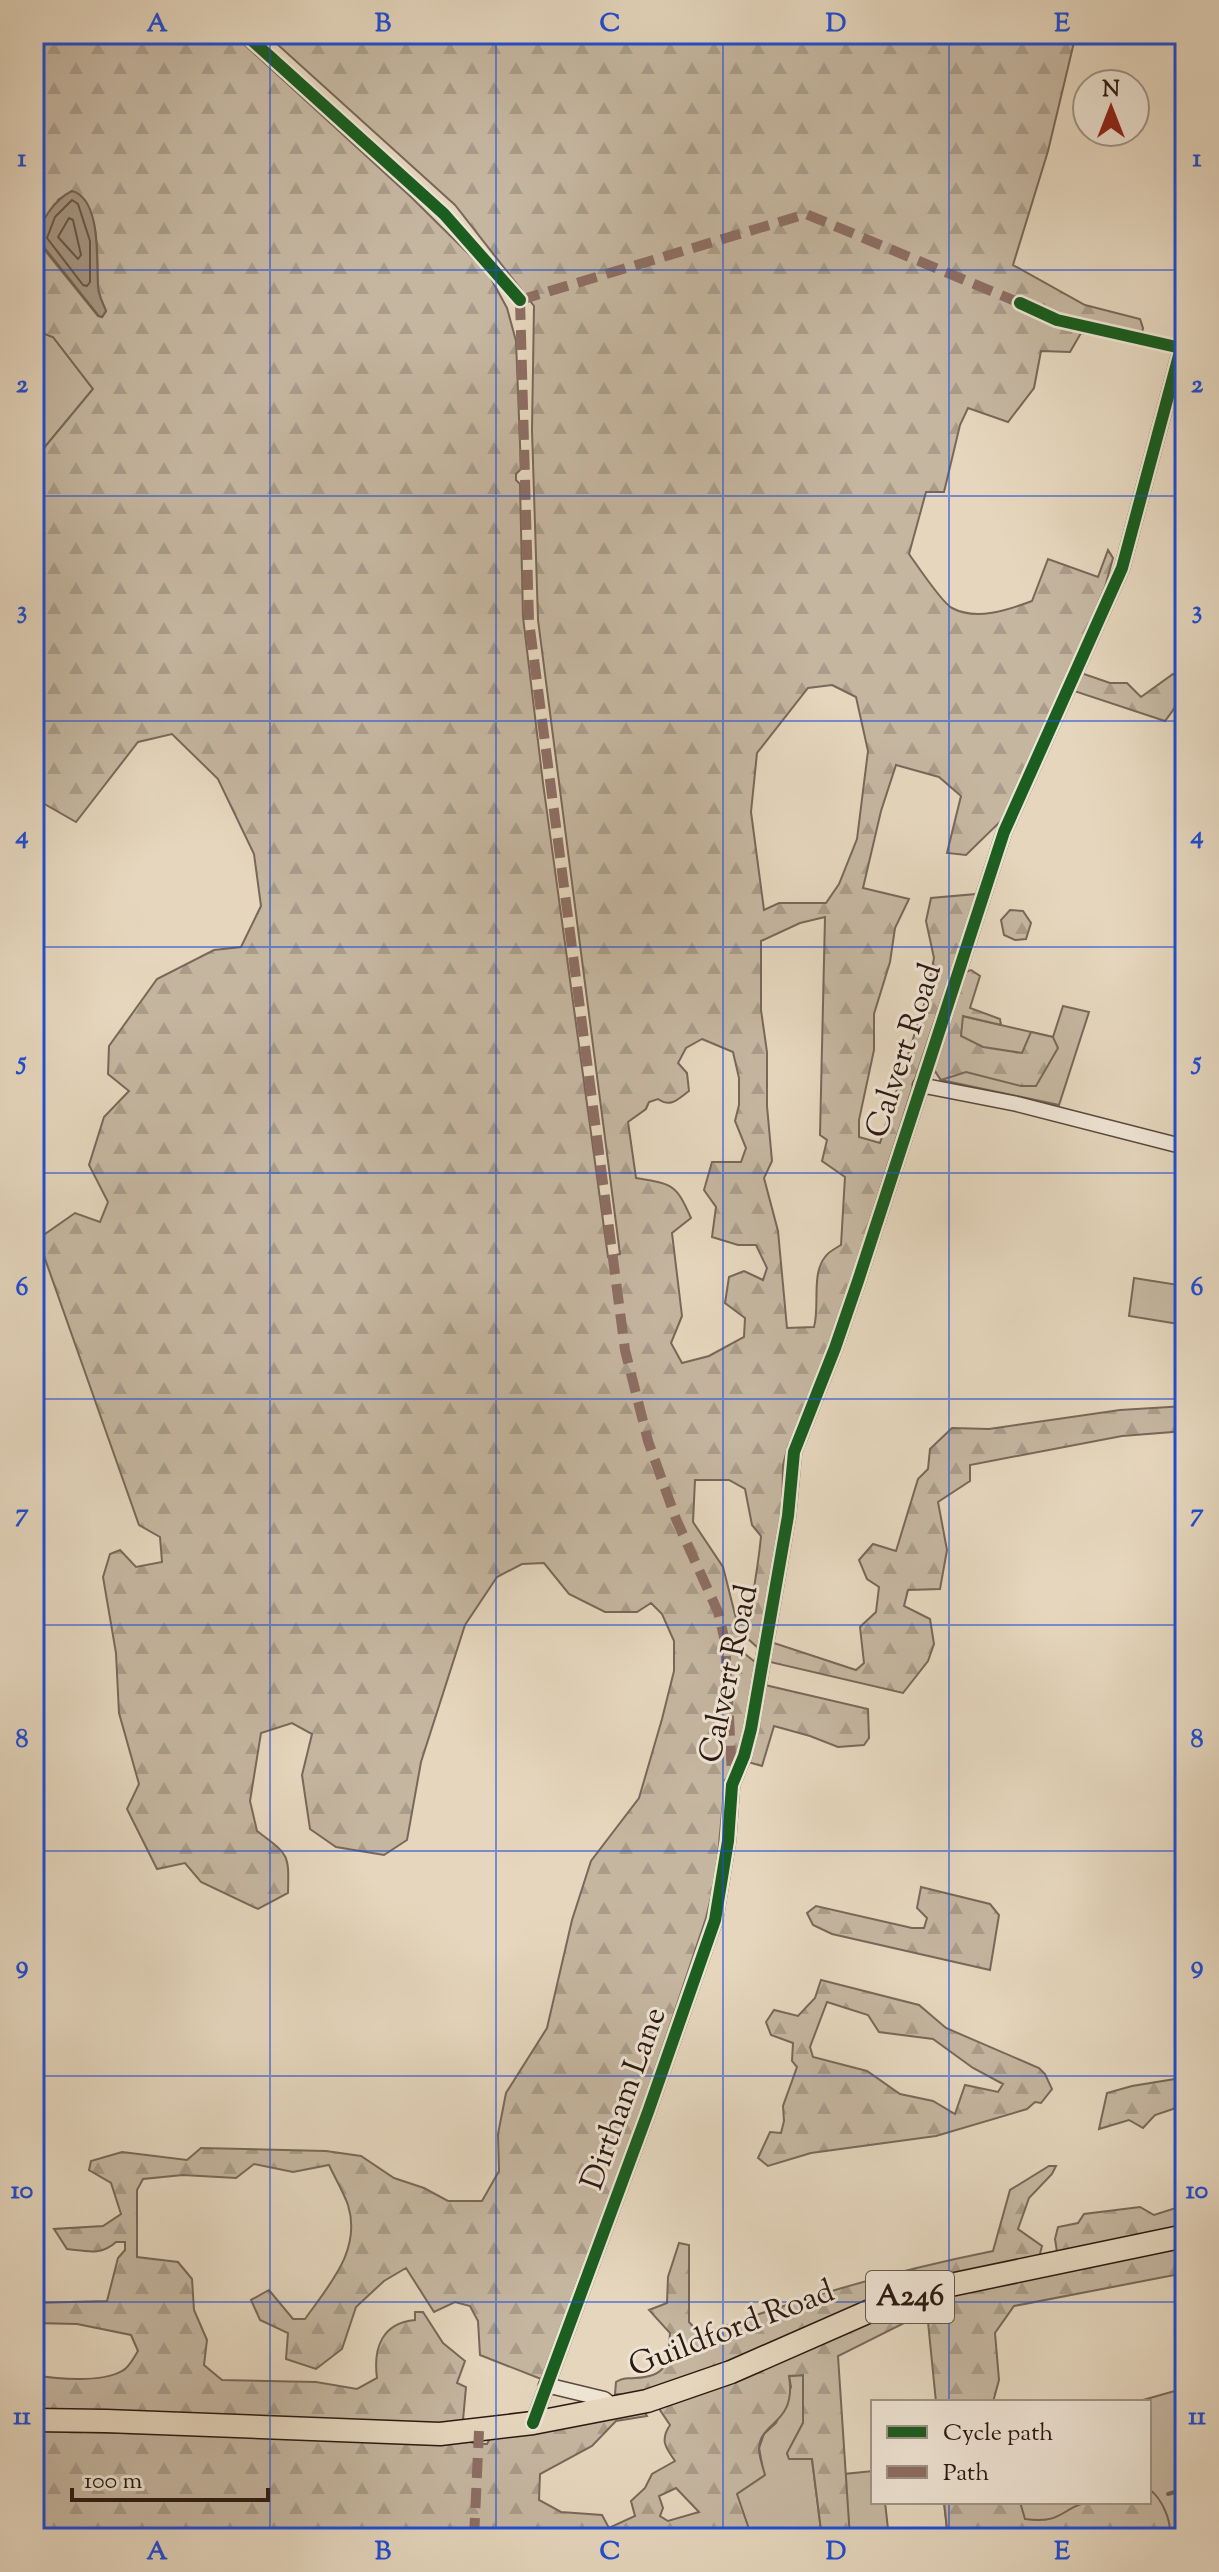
<svg xmlns="http://www.w3.org/2000/svg" width="1219" height="2572" viewBox="0 0 1219 2572" font-family="'Sorts Mill Goudy',serif">
  <style>
    .green { fill: #c5b6a0; stroke: #786859; stroke-width: 2 }
    .forest { fill: url(#forest-firs); stroke: #786859; stroke-width: 2; fill-rule: evenodd }
    .water { fill: #a69683; stroke: #756456; stroke-width: 2 }
    .lines { fill: none; stroke-linecap: round; stroke-linejoin: round }
    .shore { stroke: #68584a; stroke-width: 2 }
    .stream { stroke: #756456; stroke-width: 4 }
    .street-casing { stroke: #5a493d; stroke-width: 17 }
    .primary-casing { stroke: #2b1a12; stroke-width: 25 }
    .street { stroke: #eee4d4; stroke-width: 14 }
    .primary { stroke: #e5d6bd; stroke-width: 22 }
    .quiet { stroke: #8d6e63; stroke-width: 10; stroke-dasharray: 20 10; stroke-linecap: butt }
    .cycleway-casing { stroke: #eee4d4; stroke-width: 17 }
    .cycleway { stroke: #1b5e20; stroke-width: 12 }
    .grid { fill: none; stroke: #1d4ed8; stroke-width: 2; stroke-opacity: 0.55 }
    .labels { text-anchor: middle; dominant-baseline: central; stroke-width: 6; stroke-linejoin: round; paint-order: stroke }
    .shield { fill: #eee4d4; stroke: #66574c; stroke-width: 2 }
    .shield-label { font-size: 30px; font-weight: bold; fill: #2b1a12 }
    .street-label { font-size: 32px; fill: #2b1a12; stroke: #eee4d4 }
    .neatline { fill: none; stroke: #1d4ed8; stroke-width: 3 }
    .grid-label { font-size: 26px; text-anchor: middle; font-weight: bold; fill: #1d4ed8 }
  </style>
  <defs>
    <pattern id="forest-firs" width="22" height="20" patternUnits="userSpaceOnUse" patternTransform="scale(2)"><rect width="22" height="20" fill="#c5b6a0"/><path d="M5 1l3.5 6h-7zM16 11l3.5 6h-7z" fill="#a99c89"/></pattern>
  </defs>
  <rect width="100%" height="100%" fill="#e5d6bd"/>
  <filter id="stains"><feTurbulence type="fractalNoise" baseFrequency=".0025" numOctaves="4"/><feColorMatrix values="0 0 0 0 .2 0 0 0 0 .09 0 0 0 0 .02 0 0 0 .5 -.17"/></filter>
  <radialGradient id="worn" r=".72"><stop offset=".6" stop-color="#630" stop-opacity="0"/><stop offset="1" stop-color="#630" stop-opacity=".3"/></radialGradient>
  <path class="green" d="M35 330 53 337 93 389 34 460Z
    M1063 1006 1089 1012 1059 1105 941 1080 933 1068 949 1013 1053 1037Z
    M1134 1278 1185 1286V1325L1129 1316Z
    M804 2375 803 2423 787 2454 790 2459H812L822 2538H792L788 2533 752 2538 736 2494 764 2475 759 2448 764 2434 776 2423 791 2387 789 2376Z
    M1185 2388V2538H948L944 2502H1149V2402H1136Z
    M873 2471V2502H885L889 2538H850L844 2474Z"/>
  <path class="forest" d="M34 34H233L411 197 488 273 507 308 516 341 521 469 516 474V480L520 484 523 617 543 783 608 1257 620 1254 538 620 532 430 534 306 455 205 266 34H1076L1048 151 1013 265 1085 305 1140 319 1143 328 1140 343 1081 333 1070 352 1041 351 1034 388 1008 422 968 408 960 425 944 492H926L909 554C917 565 942 603 952 608 976 621 1008 610 1032 601L1048 559 1098 577 1108 550 1113 558 1105 587 1064 686 1007 815 966 855 947 853 961 796 939 777 896 765 881 811 863 888 909 899 895 928 890 962 874 1014V1050L859 1120V1137L880 1143 926 998 934 958 926 921 931 898 977 894 915 1079 833 1337 798 1428 788 1446 783 1465 782 1520 761 1643 757 1647 746 1637C751 1603 758 1570 761 1536L752 1525 745 1489 729 1480H695L693 1522 723 1567 745 1654 755 1662C754 1689 745 1763 725 1780L716 1877 706 1918 613 2195 541 2379 480 2355 478 2321 470 2306 455 2302 434 2312 406 2268 384 2281 356 2307 342 2349 316 2369 286 2359 288 2333 260 2320 251 2300 269 2290 293 2319H305C329 2285 362 2250 348 2205 343 2191 335 2178 329 2165L293 2172 254 2164 236 2178 183 2175 143 2179 137 2190V2257L178 2262 192 2279 194 2310 207 2340 204 2365 222 2380 316 2382 357 2389 377 2378C373 2348 382 2323 415 2320V2312H423L443 2343 465 2361 457 2383 466 2387 463 2420 451 2428 34 2413V2375C57 2379 101 2383 122 2371 129 2368 134 2357 138 2351L131 2335 77 2324 34 2323V2303L107 2301 118 2258 125 2250V2242H116C101 2256 86 2251 67 2249L54 2229 103 2226 121 2214 111 2183 89 2170 91 2161 122 2152 187 2160 201 2148 326 2151 361 2156 394 2178 424 2188 448 2201H482L499 2171 498 2134 506 2093 547 2028 572 1920 591 1861 639 1798 662 1719 674 1671V1641L662 1614 651 1603 637 1612H605L569 1594 544 1563 522 1564 497 1577 465 1625 421 1762 407 1840 384 1855 336 1847 310 1829 302 1775 312 1734 292 1723 261 1733 250 1801 257 1831C289 1855 289 1853 288 1893L258 1909 201 1882 185 1863 157 1869 127 1809 139 1784 119 1713 116 1653 103 1577 110 1554 120 1550 136 1567 162 1562 160 1537 139 1525 38 1239 75 1213 100 1222 108 1202 89 1165 104 1117 129 1091 108 1074 109 1046 157 979 214 950 241 947 261 906 254 854 218 779 172 734 138 742 76 822 34 798V460L93 389 53 337 34 330ZM72 191C103 211 96 254 98 286 98 295 103 303 106 311L102 317 98 316 43 248 58 200ZM832 685 856 697 868 751 857 839 839 884 826 903H779L764 910 751 812 757 753 808 688ZM825 917 820 1135 827 1140 822 1161 845 1177 841 1245C836 1248 828 1252 825 1257 811 1275 820 1306 814 1327L787 1328 778 1231 764 1178 772 1161 767 1106V1052L761 1010V941L800 923ZM702 1039 733 1052 739 1078V1105L735 1121 746 1148 741 1162H712L704 1190 716 1207 712 1237 738 1245H756L767 1268 763 1280 744 1271 729 1277 725 1303 745 1318 744 1337 709 1356 682 1363 671 1343 682 1316 672 1233 691 1218C676 1184 673 1184 636 1178L628 1122 646 1109 649 1102 658 1099C671 1108 678 1099 689 1091L687 1073 678 1063 686 1048Z
    M1081 673 1110 683H1127L1141 697 1173 674 1177 676V705L1165 721 1074 691Z
    M1010 910 1023 911 1031 923 1026 939 1015 940 1004 935 1001 920Z
    M971 970 980 976 970 1008 1000 1019 1001 1025 963 1016 961 1036 983 1047 1022 1053 1031 1032 1053 1037 1058 1048 1036 1086H1021L966 1072 941 1080 933 1068 961 974Z
    M1185 1406V1431L1122 1436 970 1465V1481L938 1502 947 1550 940 1589 908 1590 904 1606 930 1619 934 1644 928 1661 903 1693 770 1662 768 1656 771 1642 856 1670 864 1663 860 1627 876 1612 879 1587 867 1579 859 1560 873 1544 896 1551 918 1479 928 1469 930 1449 952 1428 989 1429 1120 1410Z
    M765 1685 868 1709 869 1738 864 1745 838 1747 810 1736 774 1726 762 1766 748 1762Z
    M921 1887 990 1904 999 1915 990 1970 832 1934 813 1925 807 1913 816 1906 912 1928H924L927 1918 917 1908Z
    M821 1980 919 2005 946 2028 1039 2068 1045 2074 1052 2089 1041 2103 1035 2102 1027 2109 936 2136 811 2153 768 2166 758 2158 770 2132 781 2133 784 2121 783 2106 797 2067 792 2061 793 2043 771 2035 766 2022 774 2010 798 2016 815 1998ZM827 2002 868 2015 879 2032 933 2039 973 2068 1003 2084 998 2092 965 2085 955 2114 933 2101 900 2094 867 2071 813 2057 810 2047Z
    M1185 2075V2105L1155 2115 1143 2128 1129 2120 1099 2129 1107 2093 1132 2086 1181 2078Z
    M1049 2166H1056L1052 2174 1029 2198 1018 2229 1042 2246 1039 2258 632 2396 615 2394 616 2382C624 2377 626 2379 635 2378 669 2377 668 2361 670 2333L649 2310 667 2303 668 2277 679 2243 689 2245V2322L701 2335C796 2299 893 2271 993 2251L1010 2190Z
    M1185 2205V2231L1057 2252 1055 2239 1058 2227 1078 2223 1084 2214 1140 2207 1154 2215Z
    M1185 2240V2273L1014 2306 995 2333 999 2380 993 2402H936L928 2322H906L838 2356 850 2538H822L812 2459H789L787 2453 803 2423V2375L789 2376C797 2425 759 2421 759 2449 759 2457 763 2467 765 2475L737 2494 752 2538H34V2431L468 2441 476 2444H487L492 2435 644 2411 647 2416 616 2421 592 2446 540 2474 539 2500 561 2512 602 2515 609 2528 635 2516 631 2501 645 2488 652 2474 675 2461C665 2447 660 2440 670 2425L660 2410 658 2403 923 2297ZM676 2488 699 2512 668 2521 660 2516 663 2508 659 2496Z
    M1149 2489C1162 2498 1173 2523 1169 2538 1158 2538 1146 2540 1135 2538 1119 2536 1105 2529 1089 2538H948L944 2502H1020L1025 2519C1064 2525 1063 2505 1091 2502 1110 2500 1130 2502 1149 2502Z"/>
  <path class="water" d="M72 191C102 199 96 262 98 286 98 295 103 303 106 311L102 317 99 316 39 241C37 222 56 199 72 191Z"/>
  <g class="lines">
    <path class="shore" d="M72 200 78 204 90 241V282L87 286 83 285 47 238 55 217Z
      M69 218 73 220 81 255 78 259 58 237Z"/>
    <path class="stream" d="M1168 2494 1185 2489"/>
    <g class="street-casing">
      <path id="street" d="M920 1085 1017 1104 1185 1147
        M546 2385 604 2399 614 2407
        M533 2423 648 2112 715 1920 728 1841 732 1785 744 1756 751 1729 788 1516 794 1452 835 1348 858 1281 1004 832 1122 568 1181 348 1185 345"/>
    </g>
    <g class="primary-casing">
      <path id="primary" d="M34 2420 106 2421 440 2434 533 2423 647 2401 731 2372 870 2311 936 2288 1185 2236"/>
    </g>
    <use href="#street" class="street"/>
    <use href="#primary" class="primary"/>
    <path class="quiet" d="M520 300 529 621 625 1350 648 1441 676 1519 718 1612 725 1641 732 1775
      M520 300 806 214 1027 306
      M474 2538 479 2431"/>
    <g class="cycleway-casing">
      <path id="cycleway" d="M245 34 444 214 520 300
        M1020 303 1057 320 1181 348 1185 345
        M533 2423 648 2112 715 1920 728 1841 732 1785 744 1756 751 1729 788 1516 794 1452 835 1348 858 1281 1004 832 1122 568 1181 348"/>
    </g>
    <use href="#cycleway" class="cycleway"/>
  </g>
  <path class="grid" d="M270 34V2538M496 34V2538M723 34V2538M949 34V2402M34 270H1185M34 496H1185M34 721H1185M34 947H1185M34 1173H1185M34 1399H1185M34 1625H1185M34 1851H1185M34 2076H1185M34 2302H1185M949 2502V2538"/>
  <g class="labels">
    <rect class="shield" x="866" y="2271" width="88" height="52" rx="6"/>
    <g class="shield-label">
      <text x="910" y="2297">A246</text>
    </g>
    <g class="street-label">
      <text transform="translate(905 1051) rotate(-72)">Calvert Road</text>
      <text transform="translate(730 1674) rotate(-78)">Calvert Road</text>
      <text transform="translate(625 2099) rotate(-70)">Dirtham Lane</text>
      <text transform="translate(732 2330) rotate(-21)">Guildford Road</text>
    </g>
  </g>
  <rect width="1219" height="2572" fill="none" stroke="#e5d6bd" stroke-width="88"/>
  <rect x="871" y="2400" width="280" height="104" fill="#eee4d4" stroke="#a09386" stroke-width="2"/>
  <rect x="887" y="2426" width="40" height="12" fill="#1b5e20" stroke="#a09386" stroke-width="2"/>
  <text x="943" y="2440" font-size="24" fill="#2b1a12">Cycle path</text>
  <rect x="887" y="2466" width="40" height="12" fill="#8d6e63" stroke="#a09386" stroke-width="2"/>
  <text x="943" y="2480" font-size="24" fill="#2b1a12">Path</text>
  <g transform="translate(1111 108)"><circle r="38" fill="#eee4d4" stroke="#a09386" stroke-width="2"/>
  <path d="M0-6L14 30L0 20L-14 30Z" fill="#8f2418"/>
  <text y="-12" font-size="22" font-weight="bold" text-anchor="middle" fill="#2b1a12">N</text>
  </g>
  <path d="M72 2488v12h196v-12" fill="none" stroke="#2b1a12" stroke-width="4"/>
  <text x="84" y="2488" font-size="24" fill="#2b1a12" stroke="#eee4d4" stroke-width="6" paint-order="stroke">100 m</text>
  <rect x="44" y="44" width="1131" height="2484" class="neatline"/>
  <g class="grid-label">
    <text x="157" y="31">A</text>
    <text x="383" y="31">B</text>
    <text x="610" y="31">C</text>
    <text x="836" y="31">D</text>
    <text x="1062" y="31">E</text>
    <text x="22" y="166">1</text>
    <text x="1197" y="166">1</text>
    <text x="22" y="392">2</text>
    <text x="1197" y="392">2</text>
    <text x="22" y="618">3</text>
    <text x="1197" y="618">3</text>
    <text x="22" y="843">4</text>
    <text x="1197" y="843">4</text>
    <text x="22" y="1069">5</text>
    <text x="1197" y="1069">5</text>
    <text x="22" y="1295">6</text>
    <text x="1197" y="1295">6</text>
    <text x="22" y="1521">7</text>
    <text x="1197" y="1521">7</text>
    <text x="22" y="1747">8</text>
    <text x="1197" y="1747">8</text>
    <text x="22" y="1973">9</text>
    <text x="1197" y="1973">9</text>
    <text x="22" y="2198">10</text>
    <text x="1197" y="2198">10</text>
    <text x="22" y="2424">11</text>
    <text x="1197" y="2424">11</text>
    <text x="157" y="2559">A</text>
    <text x="383" y="2559">B</text>
    <text x="610" y="2559">C</text>
    <text x="836" y="2559">D</text>
    <text x="1062" y="2559">E</text>
  </g>
  <rect width="100%" height="100%" filter="url(#stains)"/>
  <rect width="100%" height="100%" fill="url(#worn)"/>
</svg>
